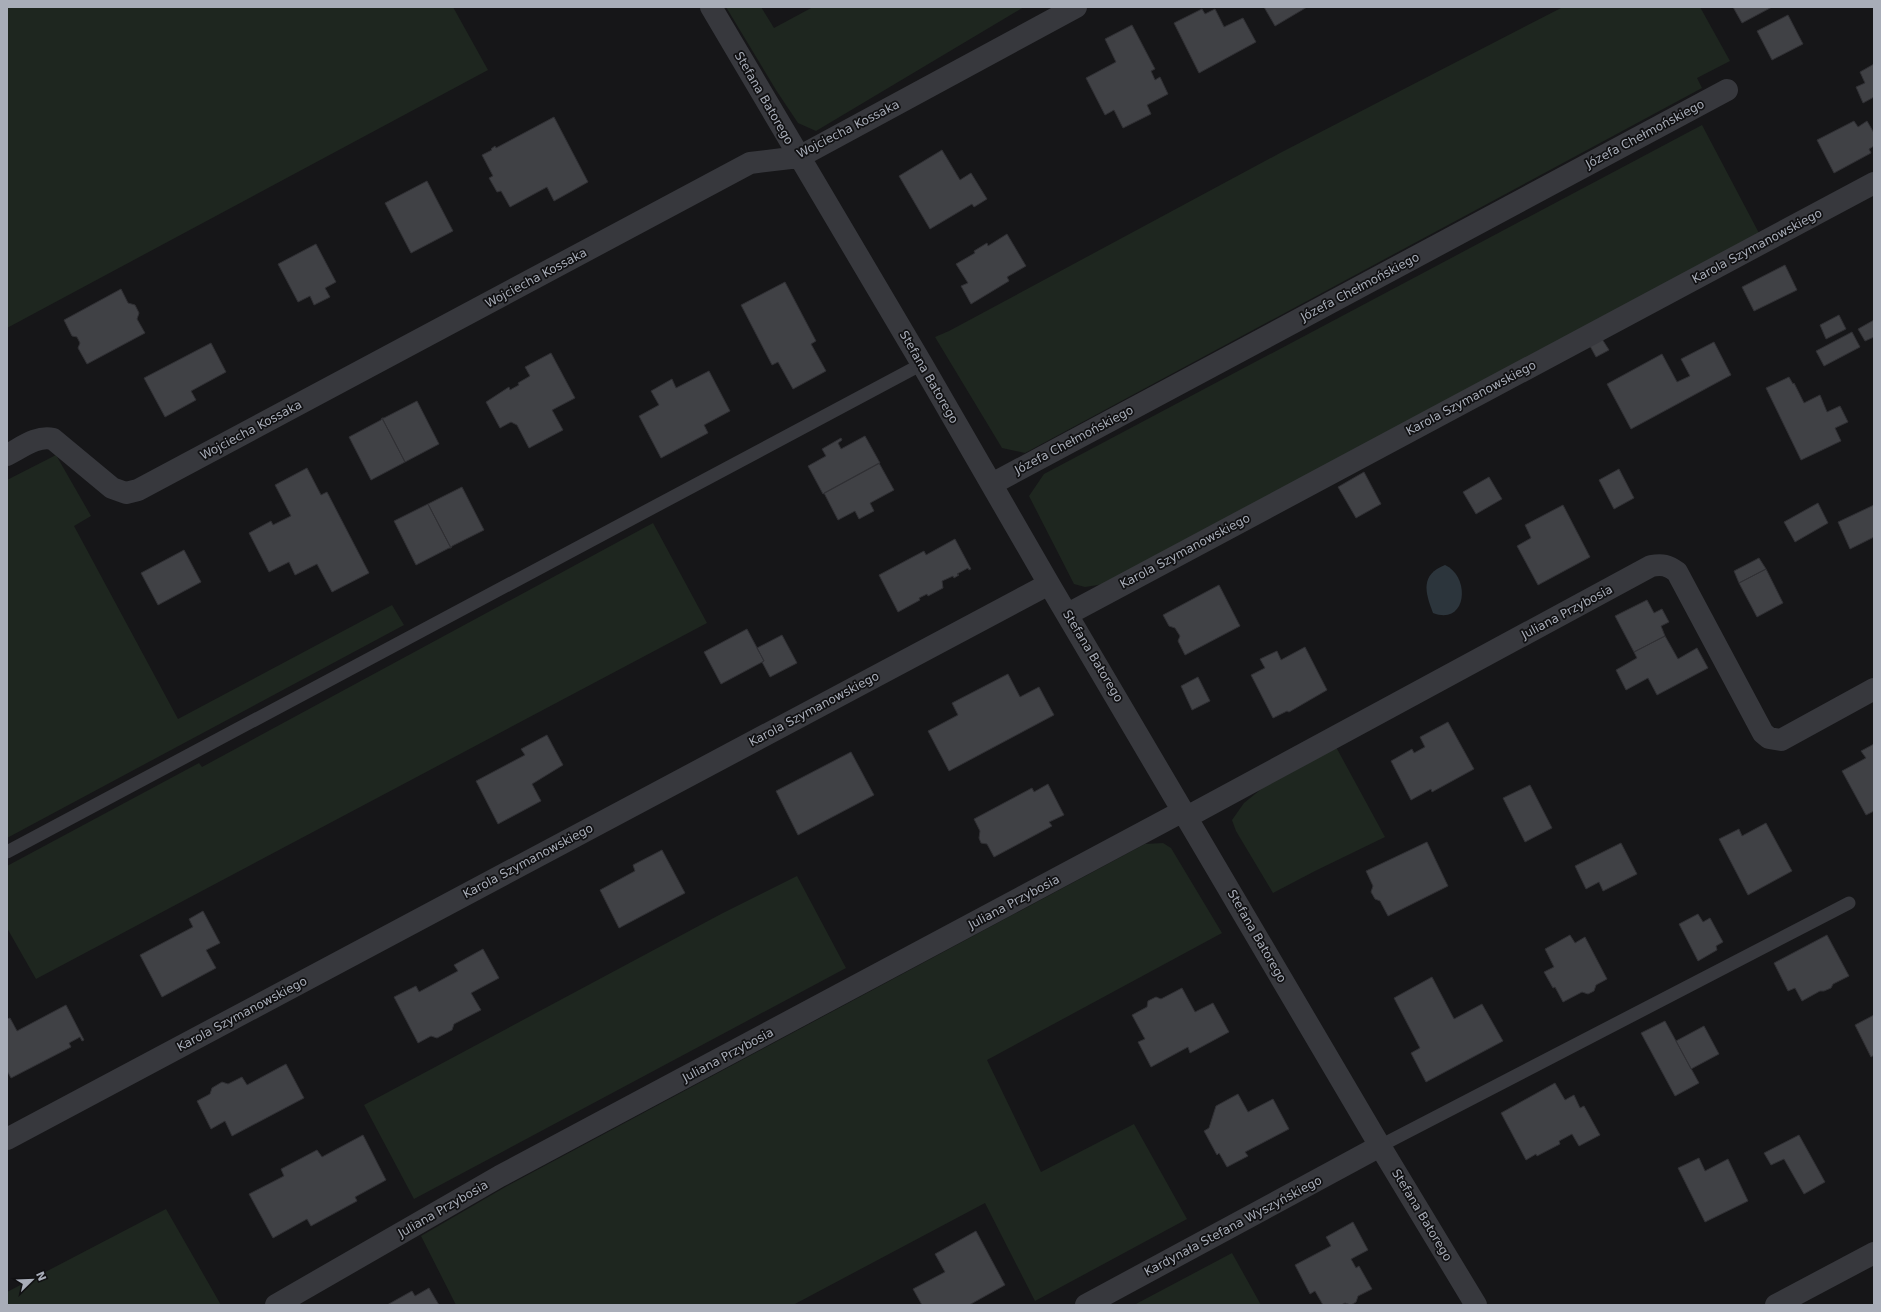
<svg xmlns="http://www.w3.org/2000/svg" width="1881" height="1312" viewBox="0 0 1881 1312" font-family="'DejaVu Sans',sans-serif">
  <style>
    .green { fill: #1e261f }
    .water { fill: #2c353c }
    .building { fill: #404145; stroke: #303034 }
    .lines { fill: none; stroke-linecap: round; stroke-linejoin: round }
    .service { stroke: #37383d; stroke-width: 13 }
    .minor { stroke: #37383d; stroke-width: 22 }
    .labels { text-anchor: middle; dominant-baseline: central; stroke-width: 3.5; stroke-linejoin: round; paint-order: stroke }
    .street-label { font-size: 12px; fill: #a8adb8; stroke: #111113 }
  </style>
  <rect width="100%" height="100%" fill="#161618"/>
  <path class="green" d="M7 7H453L488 70 7 328Z
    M726 7H761L774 28 813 7H1024L816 131 798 123 776 90Z
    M1563 7H1700L1730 61 1697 78 1702 88 1025 453 1002 448 935 337 949 331 1280 153Z
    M1702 125 1760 235 1104 584 1085 587 1074 584 1029 496 1044 474Z
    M56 455 91 516 74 526 178 719 392 605 404 625 7 838V480Z
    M653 523 707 623 36 979 7 928V866L199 763 202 767Z
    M1336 747 1385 837 1315 871 1273 893 1236 831 1232 820 1244 803 1265 786Z
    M1163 843 1171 848 1222 933 987 1060 1041 1172 1134 1124 1187 1219 1035 1301 985 1203 793 1305H456L421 1236 507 1186 1145 844Z
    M797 876 846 968 414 1199 364 1105 721 914Z
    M166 1209 221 1305H7V1292Z
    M1232 1253 1261 1305H1134Z"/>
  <path class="water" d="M1445 565C1471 577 1467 626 1433 613 1425 592 1420 575 1445 565Z"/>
  <path class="building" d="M1264 7H1307L1275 26Z
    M1733 7H1772L1742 23Z
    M1202 9 1205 14 1215 9 1224 27 1243 18 1256 42 1199 73 1174 23Z
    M1788 15 1803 44 1772 60 1757 31Z
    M1132 25 1155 69 1151 71 1155 80 1160 77 1168 94 1147 105 1151 114 1123 128 1114 110 1105 115 1086 78 1116 62 1105 39Z
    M1874 64V97L1863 103 1856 87 1865 83 1860 72Z
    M554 117 588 182 554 201 547 187 510 207 501 191 497 192 489 178 493 176 482 155 492 150 491 149 495 146 496 148Z
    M1854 121 1858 127 1867 121 1874 133V146L1869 149 1871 153 1834 173 1817 140Z
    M942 150 960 180 971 173 987 199 974 207 972 204 930 229 899 176Z
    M427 181 453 231 411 253 385 203Z
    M1007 234 1026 266 1007 277 1009 281 971 304 961 286 968 283 956 264 975 253 974 251 987 243 988 246Z
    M316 244 336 282 325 288 330 297 314 305 310 296 298 302 278 264Z
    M1785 265 1797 290 1754 311 1742 287Z
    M785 282 816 341 811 344 826 371 793 389 778 362 772 365 741 305Z
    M121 289 128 303 135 305 139 313 137 319 145 333 87 364 78 348 80 343 77 337 72 336 64 320Z
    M1839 315 1846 329 1826 339 1820 325Z
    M1874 320V337L1865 341 1858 329Z
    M1852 332 1860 347 1824 366 1816 351Z
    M1602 339 1609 350 1596 357 1590 346Z
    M1714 342 1731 375 1631 429 1607 384 1662 354 1677 382 1690 376 1681 359Z
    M211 343 226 372 191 391 196 400 165 417 144 378Z
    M551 353 575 398 552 410 563 430 529 448 517 425 511 422 500 428 486 402 509 387 510 390 519 385 518 383 530 376 525 367Z
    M709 371 730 411 704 425 708 433 661 458 639 416 659 405 651 391 672 379 676 388Z
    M1789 377 1793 384 1794 383 1804 403 1820 395 1827 412 1840 406 1848 422 1835 428 1841 441 1801 460 1766 388Z
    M417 401 439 444 405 462 382 418H384Z
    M382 418 405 462 371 480 349 437 381 420Z
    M865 436 880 463 823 494 808 466 826 456 822 449 841 438 842 440 838 443 841 449Z
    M879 463 894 490 870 503 874 511 859 519 855 511 838 520 824 493Z
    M307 468 321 495 327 492 369 573 332 592 317 564 295 575 289 562 269 572 249 533 271 521 273 525 291 516 275 485Z
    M1619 469 1634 498 1614 509 1599 480Z
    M1364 472 1381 504 1356 518 1338 487Z
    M1489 477 1502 499 1476 514 1463 492Z
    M462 487 484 530 452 546 451 548 428 504Z
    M1818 503 1828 523 1795 542 1784 522Z
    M428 504 451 548H449L416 565 394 521Z
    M1563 505 1590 557 1538 585 1517 546 1531 538 1525 525Z
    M1874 505V537L1850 549 1838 522Z
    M955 539 971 569 969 570 968 568 957 574 959 575 954 578 953 576 942 581 943 588 928 596 927 594 919 598 920 600 898 612 879 575 924 551 926 555Z
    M184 550 201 582 158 605 141 573Z
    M1759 558 1766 569 1739 583 1734 571Z
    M1766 569 1783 603 1757 617 1739 583Z
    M1219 585 1240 626 1185 655 1178 641 1180 636 1175 628 1169 626 1163 615Z
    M1647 600 1654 613 1662 609 1669 622 1661 626 1665 636 1634 652 1615 616Z
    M747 629 764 661 721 684 704 652Z
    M782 635 797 663 770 677 762 662 764 661 757 648Z
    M1665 636 1678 659 1697 648 1708 668 1657 695 1648 678 1626 690 1616 670 1637 658 1634 652Z
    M1305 647 1327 690 1289 712 1287 711 1273 718 1251 675 1265 668 1260 659 1277 651 1281 660Z
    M1008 674 1020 697 1039 687 1054 715 949 771 928 731 958 715 952 703Z
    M1198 677 1210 701 1192 710 1181 686Z
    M1448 722 1474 769 1432 792 1431 789 1411 800 1391 761 1412 749 1414 753 1425 747 1420 737Z
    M547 735 563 765 532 784 541 801 498 824 476 781 525 755 521 749Z
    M1874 744V811L1866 815 1842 771 1866 758 1861 751Z
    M851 752 874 795 798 835 776 791Z
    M1048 784 1064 815 1049 822 1052 826 994 857 987 844 981 843 979 838 980 831 974 819 1032 788 1034 792Z
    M1530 785 1552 828 1525 842 1503 798Z
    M1766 823 1792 871 1748 895 1719 839 1739 829 1742 836Z
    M1427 842 1448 886 1388 916 1380 901 1375 899 1371 892 1373 886 1366 871Z
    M1621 843 1637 874 1603 891 1599 882 1586 889 1575 866Z
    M662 850 685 893 619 928 600 890 635 871 633 865Z
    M203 911 220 943 206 950 216 968 162 997 140 955 193 927 189 919Z
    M1698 914 1703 922 1710 918 1723 942 1716 946 1717 950 1698 961 1679 924Z
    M1570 935 1575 943 1585 937 1607 979 1596 985 1594 991 1588 994 1582 992 1563 1002 1555 987 1553 988 1544 972 1554 967 1545 949Z
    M1827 935 1849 976 1833 984 1831 988 1824 991H1820L1802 1001 1795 988 1788 991 1774 963Z
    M483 949 499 978 471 993 481 1010 454 1024 452 1030 437 1038 431 1036 418 1043 394 997 416 986 419 992 458 971 454 965Z
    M1432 977 1454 1019 1482 1004 1503 1041 1426 1082 1411 1053 1420 1048 1394 998Z
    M1182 988 1195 1012 1213 1003 1229 1032 1190 1053 1188 1047 1151 1067 1138 1042 1145 1039 1132 1015 1147 1007 1148 1001 1156 997 1161 999Z
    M66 1005 84 1040 82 1041 80 1037 69 1043 71 1047 11 1078 7 1071V1019L10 1018 17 1031Z
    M1874 1015V1055L1871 1057 1855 1025Z
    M1665 1021 1699 1083 1675 1096 1641 1033Z
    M1704 1026 1719 1054 1691 1069 1676 1041Z
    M286 1064 304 1098 232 1136 225 1121 211 1129 197 1101 210 1094 212 1088 222 1082 228 1084 242 1077 247 1085Z
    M1555 1083 1565 1100 1574 1095 1580 1108 1584 1106 1600 1135 1579 1146 1572 1134 1559 1141 1560 1144 1537 1156 1536 1154 1526 1160 1501 1113Z
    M1238 1094 1248 1112 1273 1099 1289 1129 1245 1152 1248 1156 1227 1167 1219 1153 1217 1155 1204 1131 1209 1128 1216 1106Z
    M363 1135 386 1180 355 1197 357 1201 311 1226 307 1219 273 1238 249 1194 284 1176 281 1169 317 1150 322 1157Z
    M1799 1135 1825 1182 1804 1194 1784 1159 1771 1165 1764 1153Z
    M1699 1158 1705 1171 1728 1159 1748 1201 1705 1222 1678 1168Z
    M1353 1222 1368 1250 1351 1259 1356 1268 1359 1266 1372 1289 1358 1296 1356 1302 1351 1305 1345 1303 1341 1305H1323L1315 1291 1310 1294 1295 1265 1331 1246 1326 1237Z
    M976 1231 1005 1285 969 1305H922L913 1289 945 1272 935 1254Z
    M429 1288 439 1305H387L412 1291 415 1296Z"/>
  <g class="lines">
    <path class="service" d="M7 852 922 364
      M1380 1146 1849 903"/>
    <path class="minor" d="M711 7 922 364 1049 584 1380 1146 1476 1305
      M7 455C21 448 37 435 53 439L112 488 126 493 138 490 750 163 799 157 1076 7
      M992 484 1727 90
      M1068 614 1874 183
      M1187 817 1651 566C1662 564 1668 565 1677 572L1763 733 1769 738 1781 740 1874 689
      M7 1139 1049 584
      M276 1305 500 1176 1183 811
      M1086 1305 1380 1146
      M1776 1305 1874 1253"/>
  </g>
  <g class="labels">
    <g class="street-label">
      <text transform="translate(764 98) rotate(60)">Stefana Batorego</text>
      <text transform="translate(848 129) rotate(-27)">Wojciecha Kossaka</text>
      <text transform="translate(1645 134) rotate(-28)">Józefa Chełmońskiego</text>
      <text transform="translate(1757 246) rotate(-28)">Karola Szymanowskiego</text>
      <text transform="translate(536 278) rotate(-28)">Wojciecha Kossaka</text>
      <text transform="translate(1360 287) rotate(-28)">Józefa Chełmońskiego</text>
      <text transform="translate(929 377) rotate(60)">Stefana Batorego</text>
      <text transform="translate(1471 398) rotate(-28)">Karola Szymanowskiego</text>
      <text transform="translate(251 430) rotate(-28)">Wojciecha Kossaka</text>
      <text transform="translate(1074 440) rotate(-28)">Józefa Chełmońskiego</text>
      <text transform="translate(1185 551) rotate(-28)">Karola Szymanowskiego</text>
      <text transform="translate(1567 612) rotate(-28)">Juliana Przybosia</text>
      <text transform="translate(1093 656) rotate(59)">Stefana Batorego</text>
      <text transform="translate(814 709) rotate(-28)">Karola Szymanowskiego</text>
      <text transform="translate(528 861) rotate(-28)">Karola Szymanowskiego</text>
      <text transform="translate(1014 902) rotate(-28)">Juliana Przybosia</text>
      <text transform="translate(1257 936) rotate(60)">Stefana Batorego</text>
      <text transform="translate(242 1014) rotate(-28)">Karola Szymanowskiego</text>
      <text transform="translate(728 1055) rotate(-28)">Juliana Przybosia</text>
      <text transform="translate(443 1209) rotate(-30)">Juliana Przybosia</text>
      <text transform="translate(1422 1215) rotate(59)">Stefana Batorego</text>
      <text transform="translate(1233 1226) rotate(-28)">Kardynała Stefana Wyszyńskiego</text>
    </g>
  </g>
  <rect width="1881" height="1312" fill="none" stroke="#a8adb8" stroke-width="16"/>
  <g transform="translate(32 1280) rotate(67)" stroke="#111113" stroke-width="3" paint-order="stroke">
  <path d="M0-3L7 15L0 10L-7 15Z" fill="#a8adb8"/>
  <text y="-6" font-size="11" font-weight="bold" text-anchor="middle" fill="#a8adb8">N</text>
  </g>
</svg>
